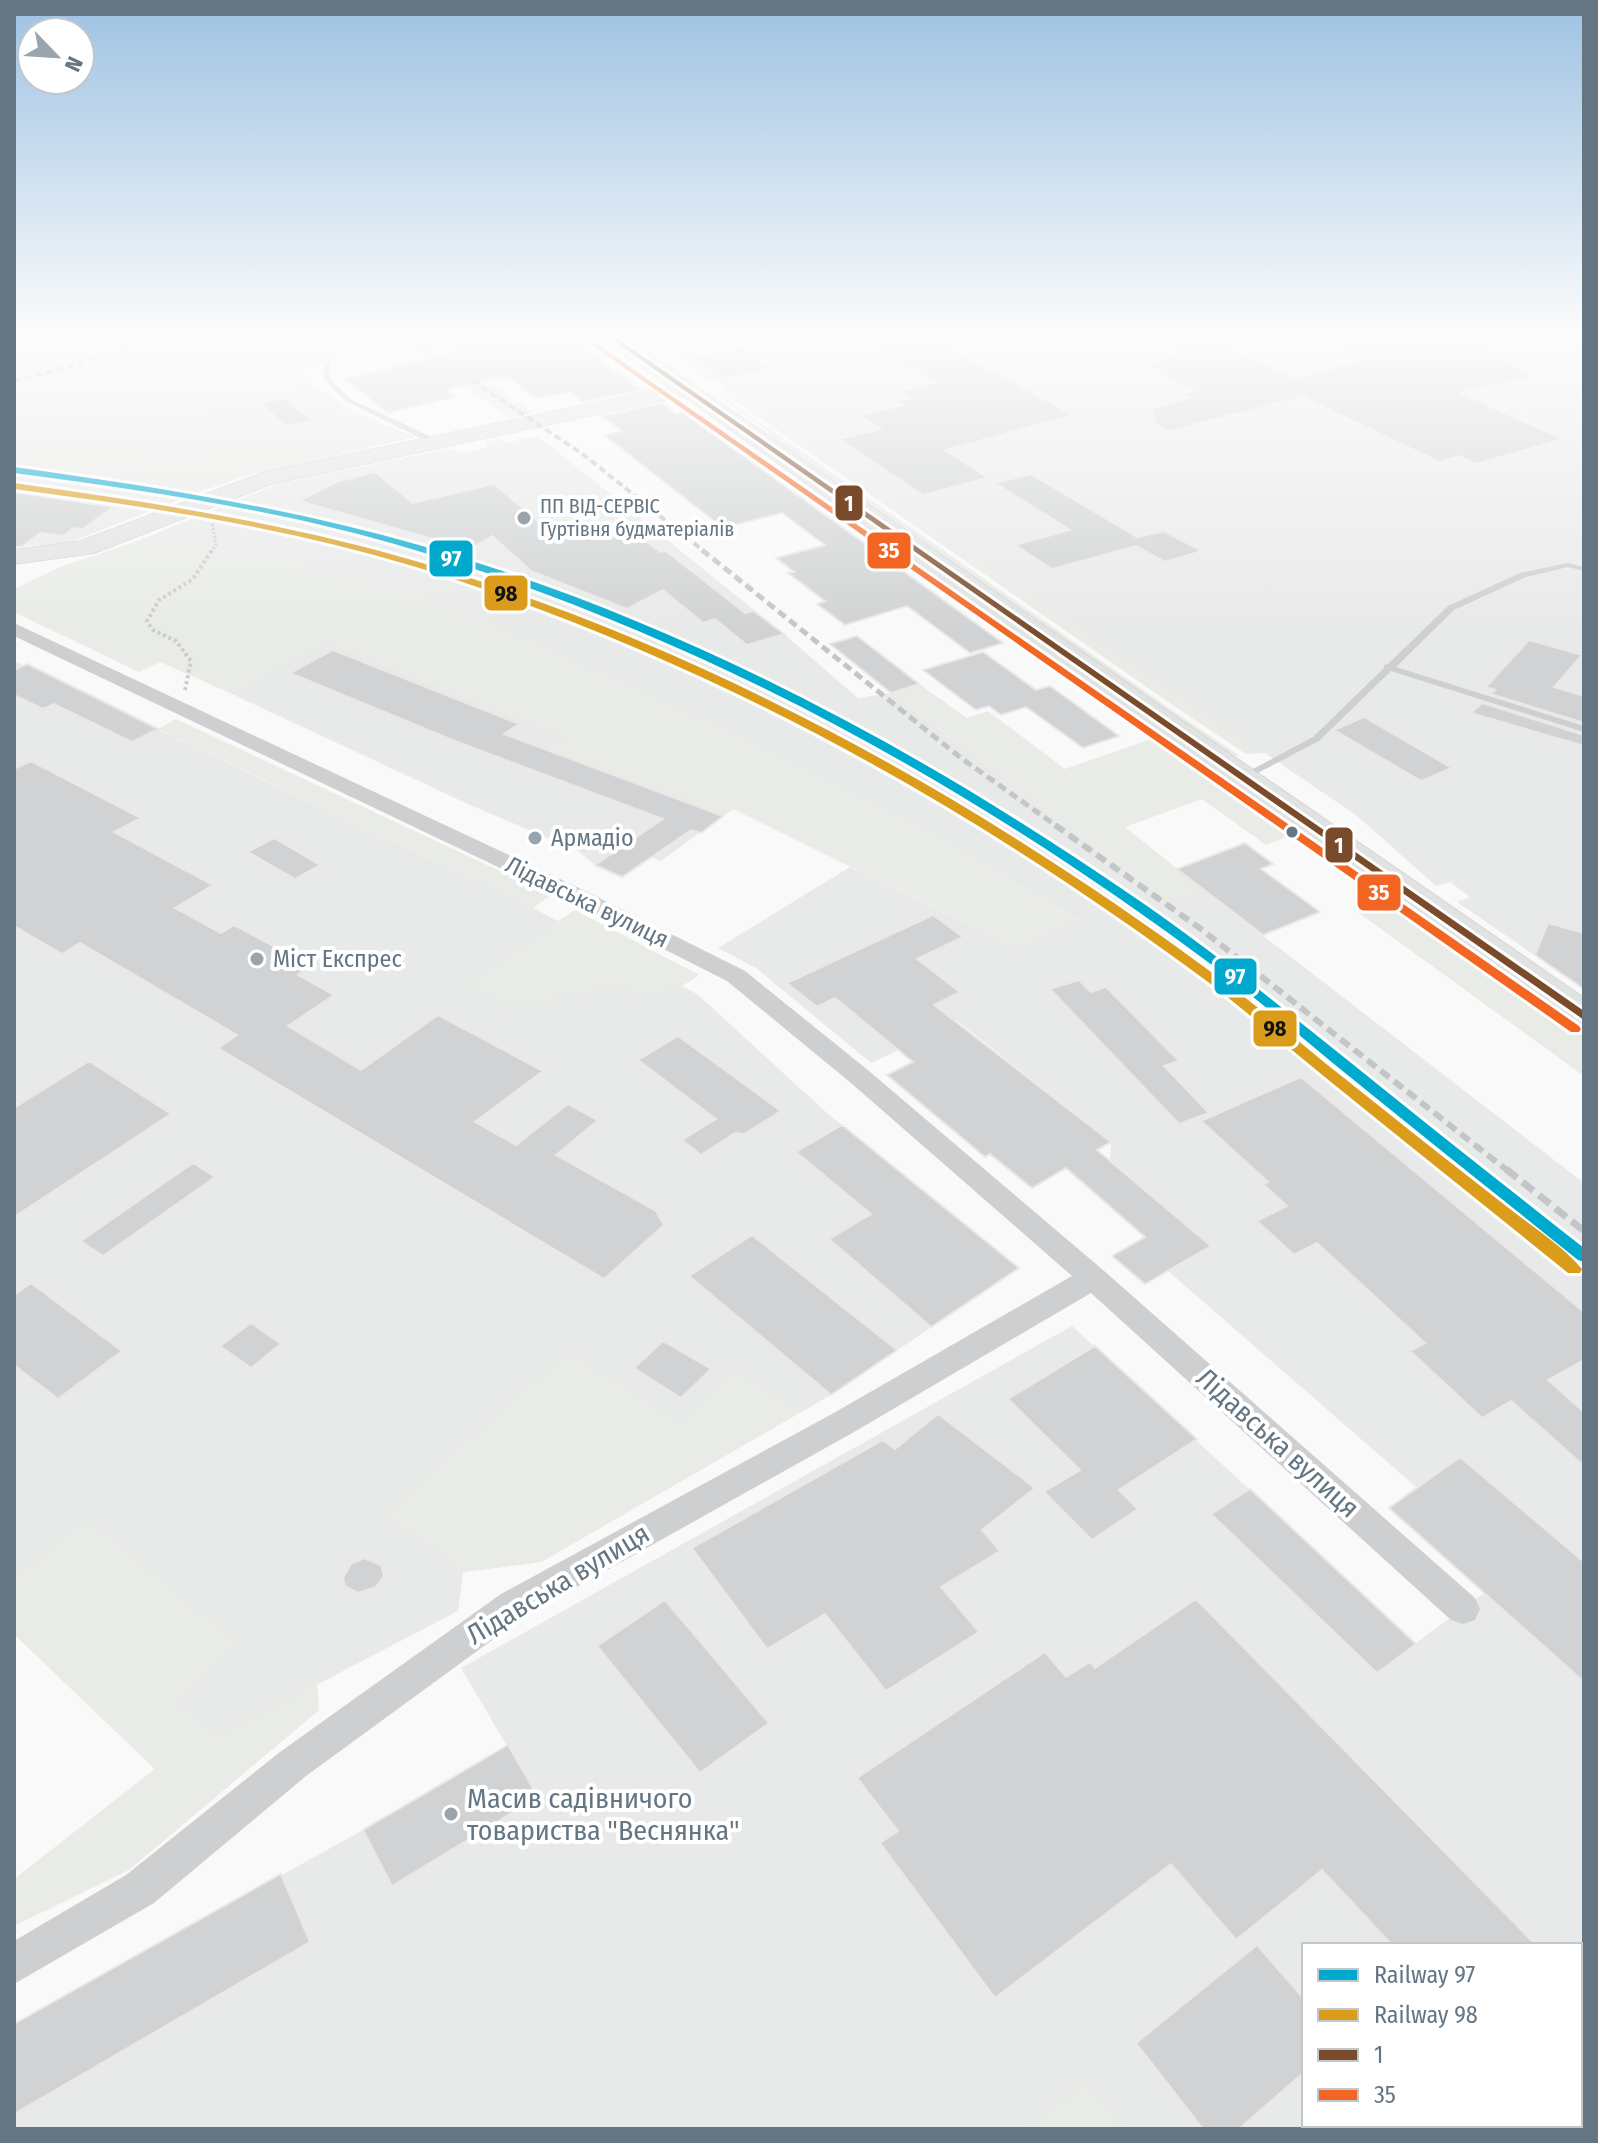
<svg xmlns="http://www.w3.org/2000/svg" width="1598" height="2143" viewBox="0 0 1598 2143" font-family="'Fira Sans Condensed',sans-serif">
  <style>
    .built { fill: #e8e9e9; fill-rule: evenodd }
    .green { fill: #e8ebe6 }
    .building { fill: #d0d2d3; stroke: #e8e8e8; stroke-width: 2 }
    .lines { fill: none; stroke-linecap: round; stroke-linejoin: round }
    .secondary-casing { stroke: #d5d6d7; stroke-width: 2 }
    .primary-casing { stroke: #d5d6d7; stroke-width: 2 }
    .path-far1 { stroke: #cbcccd; stroke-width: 3; stroke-dasharray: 2 2; stroke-linecap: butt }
    .path { stroke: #cbcccd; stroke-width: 4; stroke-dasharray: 3 3; stroke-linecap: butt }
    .lane { fill: #cecfd0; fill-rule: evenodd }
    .street { fill: #cecfd0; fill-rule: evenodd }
    .secondary { fill: #e1e2e2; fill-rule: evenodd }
    .primary { fill: #e1e2e2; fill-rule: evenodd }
    .rail-far3 { stroke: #c3c5c6; stroke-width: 4; stroke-dasharray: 7 4; stroke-linecap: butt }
    .rail-far2 { stroke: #c3c5c6; stroke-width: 5; stroke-dasharray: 9 5; stroke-linecap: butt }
    .rail-far1 { stroke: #c3c5c6; stroke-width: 6; stroke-dasharray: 11 6; stroke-linecap: butt }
    .rail { stroke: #c3c5c6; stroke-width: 7; stroke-dasharray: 14 7; stroke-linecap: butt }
    .bus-1-casing { stroke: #fff; stroke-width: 6 }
    .bus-2-casing { stroke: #fff; stroke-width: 6 }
    .bus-1 { fill: #7a4b2a; fill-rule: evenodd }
    .bus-2 { fill: #f26522; fill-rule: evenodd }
    .rail-1-casing { stroke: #fff; stroke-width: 6 }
    .rail-2-casing { stroke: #fff; stroke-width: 6 }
    .rail-1 { fill: #00a9ce; fill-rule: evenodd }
    .rail-2 { fill: #da9c1a; fill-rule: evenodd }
    .poi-dot { fill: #99a4ac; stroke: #fff; stroke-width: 3 }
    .bus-dot { fill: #657683; stroke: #fff; stroke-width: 3 }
    .labels { text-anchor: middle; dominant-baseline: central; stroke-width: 8; stroke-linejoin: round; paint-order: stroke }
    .far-poi-label { font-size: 20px; fill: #657683; stroke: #fff; text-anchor: start }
    .poi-label { font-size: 24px; fill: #657683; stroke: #fff; text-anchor: start }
    .street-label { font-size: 24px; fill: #657683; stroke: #fff }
    .near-street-label { font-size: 28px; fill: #657683; stroke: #fff }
    .near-poi-label { font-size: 28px; fill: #657683; stroke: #fff; text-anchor: start }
    .line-badge { stroke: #fff; stroke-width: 3 }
    .badge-label { font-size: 22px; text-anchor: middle; font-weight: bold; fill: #fff }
    .pale-badge-label { font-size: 22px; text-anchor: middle; font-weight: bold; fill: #111 }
  </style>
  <rect width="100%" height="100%" fill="#f9f9f9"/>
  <path class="built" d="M140 332H176L78 367 14 382V372Z
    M380 332H416L533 413 510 418 408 347Z
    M644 332H1584V989L1457 902 1470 897 1450 882 1436 886 1356 815Z
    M314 385 354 412 162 458 129 425Z
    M538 436 784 634 858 698 891 693 1168 903 1204 890 1584 1183V2129H14V2024L363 1830 507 1746 461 1668 1072 1326 1416 1643 1484 1593 1389 1508 1416 1487 1168 1271 1211 1246 1110 1161 1111 1142 958 1021 871 1063 756 968 718 948 850 867 1016 948 1079 921 925 829 725 730 562 655 430 599 262 555 132 543 278 484 447 449 466 453 488 447 484 443 499 439 505 443ZM1304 1945H1580V2125H1304Z
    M14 462 25 463 207 489 65 544 14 546Z
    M327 642 565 737 547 750 723 816 661 861 652 857 622 877 595 865 578 851 468 804 230 693Z
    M14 661 533 908 697 994 827 1113 1019 1268 831 1395 541 1562 463 1572 458 1611 155 1769 14 1634ZM193 1163 214 1178 103 1256 82 1241Z"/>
  <path class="green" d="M14 332H140L14 372Z
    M176 332H380L408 347 303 368 314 385 130 425 162 458 354 412 416 437 252 474 207 489 14 462V383L78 367Z
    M635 332H694L709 346 676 353 718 382 707 381Z
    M726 387 1245 739 1266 753 1246 754 1174 706 721 391Z
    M725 398 1169 708 1240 756 1222 753 779 445 768 431 722 399Z
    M132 543 262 555 430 599 562 655 725 730 925 829 1080 922 1016 948 733 809 723 816 546 749 564 737 327 642 230 693 160 662 139 672 14 612 16 588 60 567Z
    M919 684 967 718 988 711 1065 769 1163 735 1299 832 1266 845 1202 799 1125 827 1204 890 1168 903 891 693Z
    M176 719 551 895 533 908 158 729Z
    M1391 899 1584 1036V1076L1359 913Z
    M575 910 699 975 682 986 647 998 615 986 510 1009 464 984Z
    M568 1350 681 1422 736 1370 804 1410 541 1562 463 1572 383 1514Z
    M87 1517 237 1641 178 1701 216 1736 317 1682 319 1710 129 1870 14 1926V1879L155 1769 14 1634V1577Z
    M1088 2080 1124 2129H1024Z"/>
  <path class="building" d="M513 332H561L642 390 583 402 569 392 536 399 507 376 447 390 456 397 388 413 344 379 458 351 450 344Z
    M849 332H920L1074 415 945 450 988 478 923 495 839 439 881 429 859 415 904 405 897 401 911 398 898 391 937 382Z
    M1305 332H1359L1379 340 1411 332H1449L1508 356 1498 358 1536 376 1461 393 1563 439 1476 464 1459 456 1439 462 1303 397 1169 431 1155 423 1151 408 1190 398 1182 394 1195 391 1144 365 1163 360 1157 357 1182 351 1168 344 1204 335 1296 378 1367 358Z
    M742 347 772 369 721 379 691 357Z
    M286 398 312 421 286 426 260 403Z
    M662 403 676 414 682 412 1003 643 970 653 907 606 845 625 817 604 825 601 788 573 794 572 776 558 825 545 782 513 723 528 604 435 622 431 602 416Z
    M375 472 413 503 494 484 557 537 620 521 660 552 666 551 745 613 754 611 784 634 747 645 715 619 703 623 663 590 627 609 531 571 492 536 463 553 434 545 440 541 299 501 336 482Z
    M1031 474 1137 537 1164 531 1202 551 1165 562 1136 546 1052 569 1015 545 1070 530 995 483Z
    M14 492 113 507 83 529 74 528 63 536 40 533 23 546 14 547Z
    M857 636 919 684 891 693 830 644Z
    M1529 640 1582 655 1554 687 1584 696V723L1491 694 1495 690 1486 687Z
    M333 650 519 724 504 734 723 816 701 833 691 830 622 877 595 865 663 819 450 739 290 673Z
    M983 652 1036 690 1050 686 1119 736 1083 748 1026 707 1001 715 989 706 976 710 923 670Z
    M27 664 92 696 158 729 132 742 54 704 43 709 14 695V670Z
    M1482 703 1584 735V746L1471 713Z
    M1364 717 1452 768 1421 781 1334 730Z
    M31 761 141 818 114 832 213 885 175 908 221 933 234 925 311 966 298 975 334 995 288 1026 361 1070 438 1015 543 1071 475 1122 516 1145 568 1104 598 1120 556 1155 656 1211 664 1225 604 1279 218 1048 237 1035 80 943 62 954 14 926V769Z
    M274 838 320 865 295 879 248 852Z
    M1245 843 1273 864 1261 869 1320 912 1263 935 1177 869Z
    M933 915 963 937 917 959 960 992 934 1005 1111 1142 1097 1150 1211 1246 1145 1284 1112 1256 1145 1237 1066 1168 1032 1188 990 1154 985 1157 887 1075 913 1062 835 998 817 1007 787 983Z
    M1548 923 1584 933V989L1535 955Z
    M1079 980 1091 992 1106 987 1179 1061 1164 1066 1209 1113 1179 1124 1050 989Z
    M678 1036 781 1111 744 1134 735 1133 701 1155 682 1140 716 1119 638 1060Z
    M89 1061 171 1114 14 1217V1108Z
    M1301 1077 1584 1312V1360L1548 1380 1584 1412V1466L1511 1401 1482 1418 1410 1351 1425 1343 1317 1243 1294 1255 1257 1221 1287 1206 1263 1184 1268 1182 1201 1121Z
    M842 1125 1019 1268 931 1327 829 1239 871 1214 796 1152Z
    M193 1163 215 1177 103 1256 81 1241Z
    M752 1235 897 1350 831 1395 689 1276Z
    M31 1283 122 1351 58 1399 14 1365V1295Z
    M251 1323 281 1344 251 1368 220 1346Z
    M663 1341 711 1369 681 1398 634 1368Z
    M1095 1346 1197 1439 1119 1490 1138 1509 1092 1540 1044 1492 1080 1470 1008 1399Z
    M938 1414 1035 1488 982 1530 1000 1551 941 1587 979 1632 886 1691 825 1614 767 1649 692 1548 883 1440 895 1449Z
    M1460 1457 1584 1562V1682L1389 1508Z
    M1250 1489 1416 1644 1377 1673 1211 1514Z
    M364 1558 381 1565 384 1576 376 1587 358 1593 345 1586 343 1578 351 1564Z
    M1196 1599 1536 1945H1392L1322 1870 1236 1940 1171 1864 995 1998 880 1843 898 1831 857 1778 1045 1652 1066 1677 1090 1662 1095 1668Z
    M665 1600 769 1723 700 1773 597 1646Z
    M508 1745 538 1797 392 1886 363 1830Z
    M281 1874 310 1942 14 2114V2024Z
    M1257 1945 1304 1999V2072L1239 2129H1203L1136 2043Z"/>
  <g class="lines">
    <g class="secondary-casing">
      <path id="secondary" d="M684 384 694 390 691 394 271 484 94 553 14 564V550L81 541 265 472Z"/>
    </g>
    <g class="primary-casing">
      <path id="primary" d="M593 332H618L1584 998V1028L1570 1025Z"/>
    </g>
    <path class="path-far1" d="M318 332 326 343V350
      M211 552 216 545 212 522"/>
    <path class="path" d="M185 690 191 661 176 641 153 630 147 621 159 600 193 579 212 550"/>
    <path class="lane" d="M327 361 330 363 329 378 350 399 438 440V444H432L346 401 323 378 324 363Z
      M1568 563 1584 567V571L1568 567 1526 577 1454 610 1396 667 1584 726V732L1391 671 1319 741 1246 779H1240L1238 777 1313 737 1384 668V665L1388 664 1448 606 1520 573Z"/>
    <path class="street" d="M14 623 577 887 745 971 869 1071 1103 1270 1475 1598 1480 1609 1475 1620 1463 1624 1451 1620 1091 1293 854 1432 525 1616 306 1776 154 1903 14 1984V1941L126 1875 280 1752 501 1594 832 1414 1072 1276 851 1083 727 981 561 897 14 636Z"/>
    <use href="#secondary" class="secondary"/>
    <use href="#primary" class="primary"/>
    <path class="rail-far3" d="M399 332 584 455 705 552
      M14 381 80 364 166 332"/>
    <path class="rail-far2" d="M702 550 961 758 1058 827"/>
    <path class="rail-far1" d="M1055 825 1201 929 1508 1171"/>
    <path class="rail" d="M1506 1169 1584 1231"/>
    <g class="bus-1-casing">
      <path id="bus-1" d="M601 332H608L1584 1011V1020Z"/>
    </g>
    <g class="bus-2-casing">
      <path id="bus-2" d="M593 344H597L1579 1026 1581 1029 1579 1032H1571L593 346Z"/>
    </g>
    <use href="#bus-1" class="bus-1"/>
    <use href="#bus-2" class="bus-2"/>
    <g class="rail-1-casing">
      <path id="rail-1" d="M14 467C150 486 286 507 419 545 674 618 913 745 1131 895 1206 946 1275 1002 1345 1058 1424 1122 1504 1185 1584 1248V1262L1578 1260C1497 1195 1415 1130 1334 1064 1295 1032 1256 998 1216 968 974 787 708 639 418 551 287 511 150 491 14 473Z"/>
    </g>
    <g class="rail-2-casing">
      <path id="rail-2" d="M14 483C150 502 287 523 419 562 709 648 976 798 1218 977 1262 1009 1302 1045 1344 1078 1398 1121 1452 1164 1506 1206 1531 1226 1562 1245 1582 1269L1580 1273H1568C1488 1208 1406 1143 1326 1078 1287 1046 1248 1013 1208 982 967 803 704 656 416 567 285 527 149 507 14 489Z"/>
    </g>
    <use href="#rail-1" class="rail-1"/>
    <use href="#rail-2" class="rail-2"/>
  </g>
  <linearGradient id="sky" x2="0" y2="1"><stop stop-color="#9dc2e2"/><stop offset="0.53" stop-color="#fcfcfc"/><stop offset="1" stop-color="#fcfcfc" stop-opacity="0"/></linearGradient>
  <rect width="1598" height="632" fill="url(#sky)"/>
  <g class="poi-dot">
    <circle cx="524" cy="518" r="8"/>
    <circle cx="535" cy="838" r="8"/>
    <circle cx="257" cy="959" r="8"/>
    <circle cx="451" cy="1814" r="8"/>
  </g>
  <circle class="bus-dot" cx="1292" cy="832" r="7"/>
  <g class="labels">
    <g class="far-poi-label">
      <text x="540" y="506">ПП ВІД-СЕРВІС<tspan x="540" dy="23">Гуртівня будматеріалів</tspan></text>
    </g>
    <g class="poi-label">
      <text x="551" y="838">Армадіо</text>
      <text x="273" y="959">Міст Експрес</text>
    </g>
    <g class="street-label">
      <text transform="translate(587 902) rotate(26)">Лідавська вулиця</text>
    </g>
    <g class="near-street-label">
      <text transform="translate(1278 1443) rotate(42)">Лідавська вулиця</text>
      <text transform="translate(558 1584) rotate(-31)">Лідавська вулиця</text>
    </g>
    <g class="near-poi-label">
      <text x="467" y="1798">Масив садівничого<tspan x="467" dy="32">товариства "Веснянка"</tspan></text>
    </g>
  </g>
  <g class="line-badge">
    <rect x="834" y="484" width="30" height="38" rx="8" fill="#7a4b2a"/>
    <rect x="866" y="531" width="46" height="39" rx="8" fill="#f26522"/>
    <rect x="428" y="539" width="46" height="39" rx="8" fill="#00a9ce"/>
    <rect x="483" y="574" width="46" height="38" rx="8" fill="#da9c1a"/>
    <rect x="1324" y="826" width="30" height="38" rx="8" fill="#7a4b2a"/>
    <rect x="1356" y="873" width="46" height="39" rx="8" fill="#f26522"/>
    <rect x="1213" y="957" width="45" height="39" rx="8" fill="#00a9ce"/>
    <rect x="1252" y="1009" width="46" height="39" rx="8" fill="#da9c1a"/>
  </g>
  <g class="badge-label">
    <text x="849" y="511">1</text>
    <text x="889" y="558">35</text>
    <text x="451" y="566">97</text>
    <text x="1339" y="853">1</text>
    <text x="1379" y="900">35</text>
    <text x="1235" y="984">97</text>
  </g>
  <g class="pale-badge-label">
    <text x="506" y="601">98</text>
    <text x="1275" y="1036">98</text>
  </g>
  <rect width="1598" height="2143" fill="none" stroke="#657683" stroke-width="32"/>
  <rect x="1302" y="1943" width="280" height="184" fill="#ffffff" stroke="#c1c8cd" stroke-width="2"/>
  <rect x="1318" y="1969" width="40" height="12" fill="#00a9ce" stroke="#c1c8cd" stroke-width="2"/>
  <text x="1374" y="1983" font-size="24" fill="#657683">Railway 97</text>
  <rect x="1318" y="2009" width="40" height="12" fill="#da9c1a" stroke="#c1c8cd" stroke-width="2"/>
  <text x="1374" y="2023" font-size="24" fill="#657683">Railway 98</text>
  <rect x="1318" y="2049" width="40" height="12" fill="#7a4b2a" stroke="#c1c8cd" stroke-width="2"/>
  <text x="1374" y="2063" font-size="24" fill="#657683">1</text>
  <rect x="1318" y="2089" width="40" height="12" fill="#f26522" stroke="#c1c8cd" stroke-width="2"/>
  <text x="1374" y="2103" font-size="24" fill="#657683">35</text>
  <g transform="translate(56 56) rotate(115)"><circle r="38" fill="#ffffff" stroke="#c1c8cd" stroke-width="2"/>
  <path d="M0-6L14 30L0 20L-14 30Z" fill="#99a4ac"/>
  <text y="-12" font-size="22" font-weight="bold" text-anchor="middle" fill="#657683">N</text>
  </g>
</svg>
